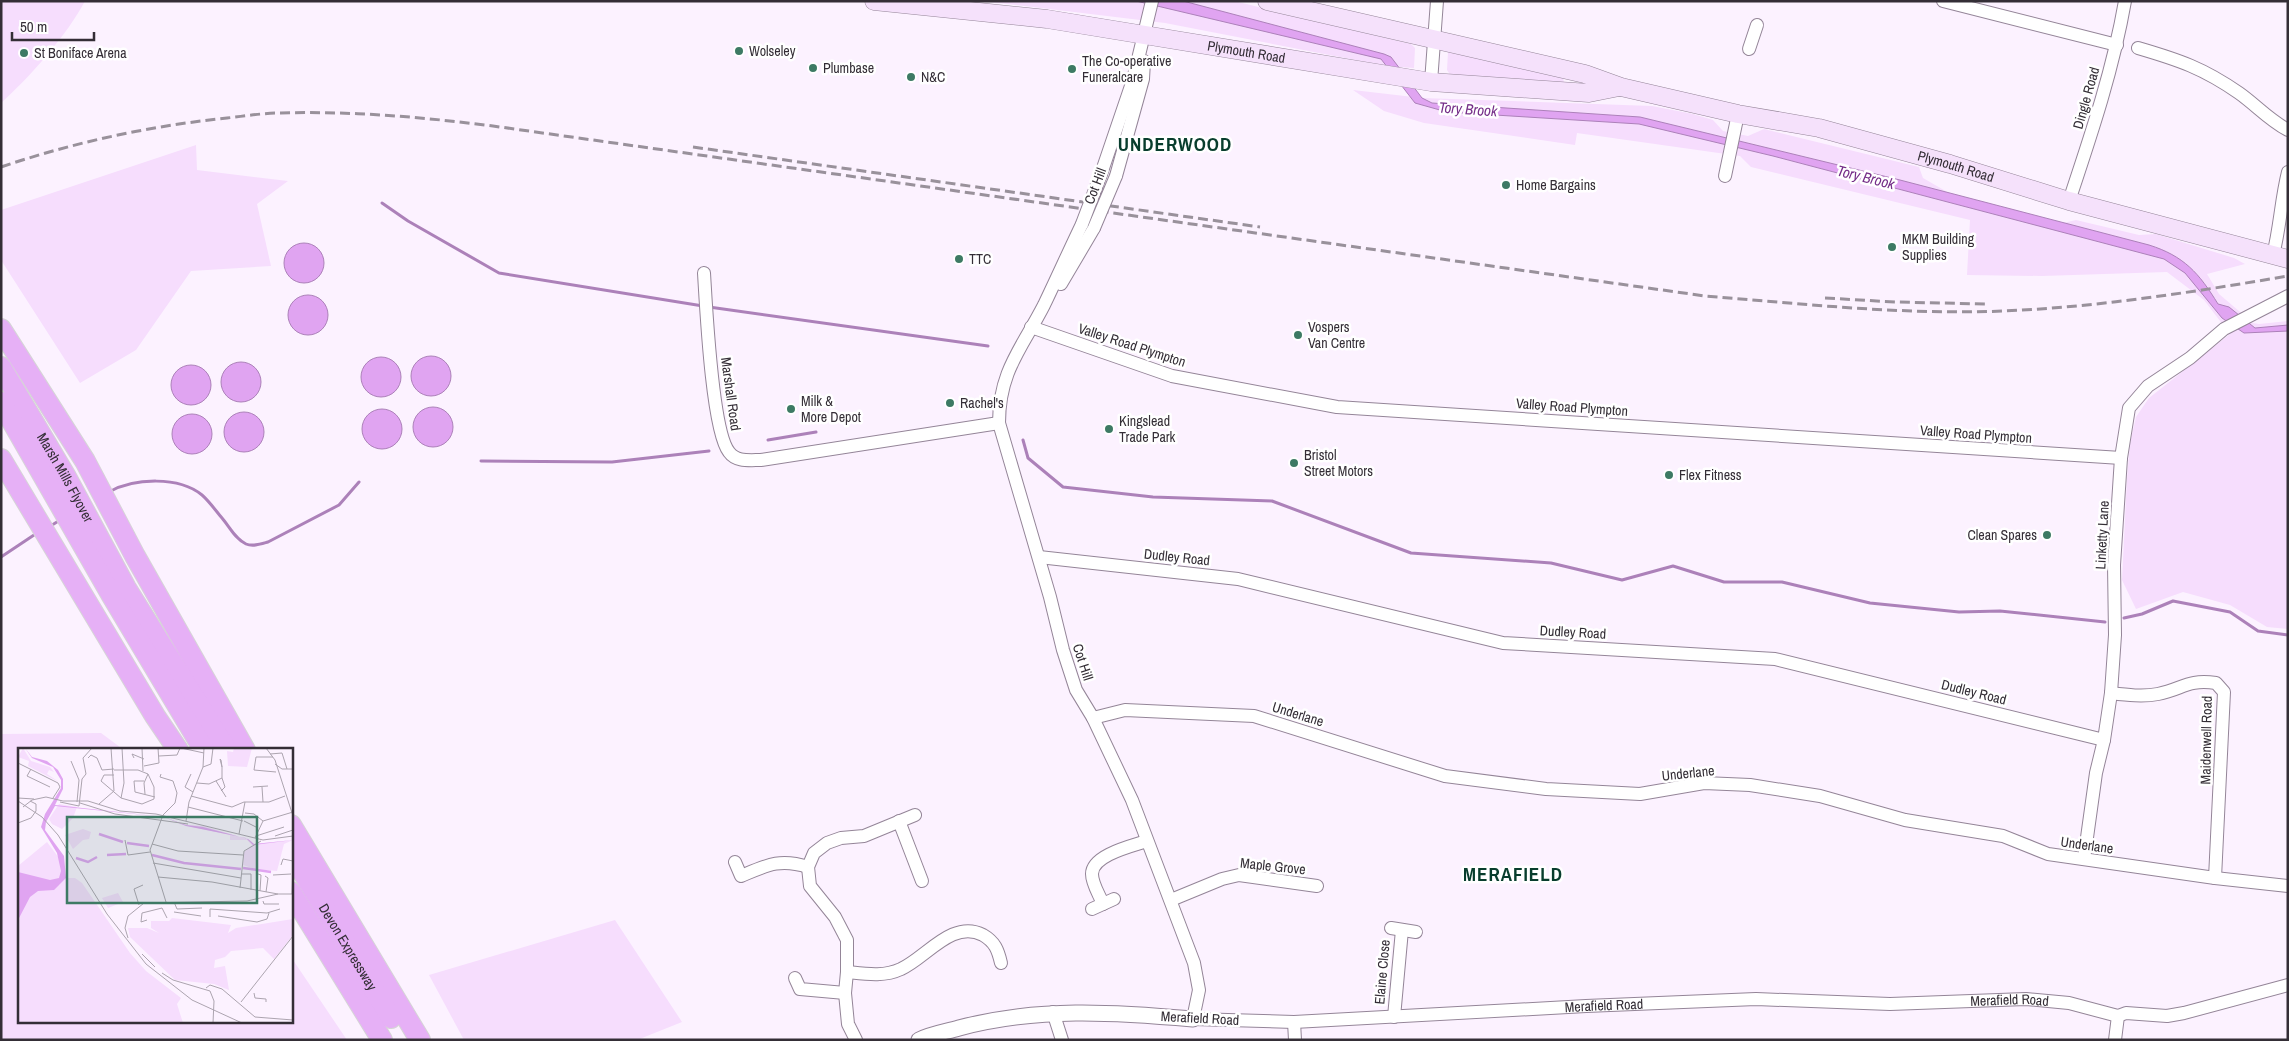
<svg xmlns="http://www.w3.org/2000/svg" width="2289" height="1041" viewBox="0 0 2289 1041" font-family="'Archivo Narrow',sans-serif">
  <style>
    .green { fill: #f6ddfd }
    .water { fill: #e0a4f1; stroke: #ac81b9 }
    .lines { fill: none; stroke-linecap: round; stroke-linejoin: round }
    .stream { stroke: #ac81b9; stroke-width: 3 }
    .minor-casing { stroke: #948598; stroke-width: 14 }
    .tertiary-casing { stroke: #948598; stroke-width: 17 }
    .secondary-casing { stroke: #948598; stroke-width: 19 }
    .trunk-casing { stroke: #d6d5d7; stroke-width: 22 }
    .minor { stroke: #fff; stroke-width: 12 }
    .tertiary { stroke: #fff; stroke-width: 15 }
    .secondary { stroke: #f5e1fb; stroke-width: 18 }
    .trunk { stroke: #e6b0f6; stroke-width: 20 }
    .rail { stroke: #99919b; stroke-width: 3; stroke-dasharray: 10 5; stroke-linecap: butt }
    .minor-bridge-casing { stroke: #948598; stroke-width: 14; stroke-linecap: butt }
    .minor-bridge { stroke: #fff; stroke-width: 12 }
    .poi-dot { fill: #3d7a64; stroke: #fff; stroke-width: 2 }
    .labels { text-anchor: middle; dominant-baseline: central; stroke-width: 5; stroke-linejoin: round; paint-order: stroke }
    .poi-label { font-size: 14px; fill: #342e36; stroke: #fff; text-anchor: start }
    .street-label { font-size: 14px; fill: #342e36; stroke: #fff }
    .water-label { font-size: 15px; font-style: italic; fill: #752e88; stroke: #fff }
    .district-label { font-size: 19px; font-weight: bold; letter-spacing: 1px; fill: #083d2d; stroke: #fff }
    .inset-river { fill: none; stroke: #e0a4f1; stroke-width: 2.5 }
    .inset-road { fill: none; stroke: #aca4af; stroke-width: 1 }
    .view { fill: #3d7a64; fill-opacity: 0.15; stroke: #3d7a64; stroke-width: 2.5 }
    .inset-edge { fill: none; stroke: #342e36; stroke-width: 2.5 }
  </style>
  <rect width="100%" height="100%" fill="#fcf2ff"/>
  <path class="green" d="M1 1H85C67 35 30 77 1 103Z
    M982 1H1234L1411 44 1415 48 1414 68 1386 66 1165 23Z
    M1448 52 1563 77 1564 83 1451 76 1447 70Z
    M1353 90 1422 98 1652 106 1693 114 1713 120 1723 131 1748 136 1764 129 1919 167 1923 178 1949 193 2063 223 2076 220 2139 235 2156 234 2234 258 2245 264 2207 274 2219 294 2253 323 2259 324 2288 321V629L2267 627 2230 605 2183 592 2136 609 2122 580 2127 479 2130 443 2136 417 2149 398 2230 334 2204 300 2167 272 2042 276 1967 275 1970 220 1751 167 1740 156 1577 133 1575 145 1424 123 1384 111Z
    M196 145 197 170 288 181 257 204 271 266 191 271 136 350 80 383 1 260V210Z
    M101 733 124 750H19V1022H291V957L347 1040H1V734Z
    M615 920 682 1022 637 1040H464L429 975Z"/>
  <path class="water" d="M1136 1H1183L1384 54 1391 57 1422 98 1432 103 1640 117 1900 180 2149 245C2184 256 2199 273 2218 304L2229 307 2255 328 2288 325V331L2244 333 2222 318 2185 273 2164 259 1773 156 1639 124 1447 112 1415 103 1381 59Z
    M284 263a20 20 0 1 1 40 0a20 20 0 1 1-40 0Z
    M288 315a20 20 0 1 1 40 0a20 20 0 1 1-40 0Z
    M411 376a20 20 0 1 1 40 0a20 20 0 1 1-40 0Z
    M361 377a20 20 0 1 1 40 0a20 20 0 1 1-40 0Z
    M221 382a20 20 0 1 1 40 0a20 20 0 1 1-40 0Z
    M171 385a20 20 0 1 1 40 0a20 20 0 1 1-40 0Z
    M413 427a20 20 0 1 1 40 0a20 20 0 1 1-40 0Z
    M362 429a20 20 0 1 1 40 0a20 20 0 1 1-40 0Z
    M224 432a20 20 0 1 1 40 0a20 20 0 1 1-40 0Z
    M172 434a20 20 0 1 1 40 0a20 20 0 1 1-40 0Z"/>
  <g class="lines">
    <path class="stream" d="M382 203 408 221 499 273 703 306
      M709 307 988 346
      M768 440 816 432
      M1023 440 1028 458 1063 487 1153 497 1272 501 1411 553 1551 563 1622 580 1673 566 1724 582H1782L1870 603 1959 612 2000 611 2105 622
      M481 461 612 462 709 451
      M109 492C134 478 179 476 202 495 209 501 216 511 222 518 229 526 235 539 246 544 253 547 261 544 268 542L339 505 359 482
      M49 527 60 520
      M1 557 37 533
      M2124 618 2142 614 2173 601 2230 612 2258 631 2288 635"/>
    <g class="minor-casing">
      <g id="minor">
        <path d="M1943 1 2117 45"/>
        <path d="M2138 48C2179 60 2203 68 2239 93 2256 105 2269 120 2288 130"/>
        <path d="M1749 49 1757 25"/>
        <path d="M1431 82 1437 1"/>
        <path d="M1101 174 1133 80 1152 1"/>
        <path d="M1116 176 1143 79 1144 61"/>
        <path d="M1725 176 1738 114"/>
        <path d="M2069 201C2091 135 2113 70 2125 1"/>
        <path id="s1" d="M1082 224C1069 251 1057 278 1044 305 1022 348 999 371 999 423L1050 597 1063 650 1076 690 1093 718 1132 800 1194 963 1199 990 1193 1019 1294 1022 1586 1006 1756 999 1890 1004 2026 999 2069 1003 2118 1016 2126 1013 2167 1016 2184 1013 2288 985"/>
        <path d="M2273 255C2280 228 2281 200 2288 172"/>
        <path d="M704 273C706 305 712 431 729 452 736 462 749 460 761 460L999 423"/>
        <path d="M1061 284 1094 228"/>
        <path d="M1031 327 1172 376 1337 407 2121 458"/>
        <path d="M1039 557 1238 579 1503 643 1775 659 2104 740"/>
        <path d="M2111 693C2127 695 2143 697 2158 694 2183 689 2187 679 2216 683L2224 692 2215 878"/>
        <path d="M1093 718 1125 710 1254 716 1445 776 1546 789 1640 794 1704 783 1750 785 1820 796 1905 820 2003 836 2048 854 2215 878 2288 886"/>
        <path d="M899 821 922 881"/>
        <path d="M2084 859 2096 773 2104 740 2111 693 2115 635 2114 565 2121 458 2129 408 2148 386 2190 358 2224 329 2288 296"/>
        <path d="M735 862 741 876C767 865 780 858 808 867"/>
        <path d="M1171 900 1222 879 1239 875 1317 886"/>
        <path d="M1103 904C1099 894 1092 884 1092 874 1092 855 1132 846 1147 841"/>
        <path d="M1092 909 1114 899"/>
        <path d="M1391 928 1416 932"/>
        <path d="M847 972C866 974 884 977 901 969 926 958 952 919 983 935 995 942 998 950 1001 963"/>
        <path d="M795 978 800 989 845 993"/>
        <path d="M1053 1012 1062 1040"/>
        <path d="M1394 1017 1402 930"/>
        <path d="M1294 1022 1295 1040"/>
        <path d="M856 1040 848 1024 845 993 847 972V940L835 917 810 886 808 867 814 853 827 843 841 838 864 836 915 815"/>
        <path d="M2115 1040 2118 1016"/>
      </g>
    </g>
    <g class="tertiary-casing">
      <path id="tertiary" d="M919 1040C931 1034 945 1032 959 1028 1038 1007 1113 1012 1193 1019"/>
    </g>
    <g class="secondary-casing">
      <g id="secondary">
        <path id="s2" d="M874 1 1047 19 1431 82 1589 93 1619 87"/>
        <path id="s3" d="M1267 1 1585 74 1621 87 1738 114 1819 128 1950 164 2069 201 2288 259"/>
      </g>
    </g>
    <g class="trunk-casing">
      <g id="trunk">
        <path d="M1 329 85 461 135 556 245 750"/>
        <path id="s4" d="M1 367 65 475 126 588 227 750"/>
        <path d="M1 402 112 596 204 750"/>
        <path d="M1 459 155 716 178 750"/>
        <path d="M291 825 420 1040"/>
        <path id="s5" d="M291 853 391 1018"/>
        <path d="M291 892 382 1040"/>
      </g>
    </g>
    <use href="#minor" class="minor"/>
    <use href="#tertiary" class="tertiary"/>
    <use href="#secondary" class="secondary"/>
    <use href="#trunk" class="trunk"/>
    <path class="rail" d="M693 147 1260 227
      M1 167C75 142 150 126 227 118 245 116 263 113 281 113 352 111 422 117 493 126L1705 296C1804 304 1903 315 2003 311 2099 307 2193 292 2288 276
      M1825 298 1895 302 1985 304"/>
    <g class="minor-bridge-casing">
      <path id="minor-bridge" d="M1082 224 1101 174
        M1094 228 1116 176"/>
    </g>
    <use href="#minor-bridge" class="minor-bridge"/>
  </g>
  <g class="poi-dot">
    <circle cx="739" cy="51" r="5"/>
    <circle cx="24" cy="53" r="5"/>
    <circle cx="813" cy="68" r="5"/>
    <circle cx="1072" cy="69" r="5"/>
    <circle cx="911" cy="77" r="5"/>
    <circle cx="1506" cy="185" r="5"/>
    <circle cx="1892" cy="247" r="5"/>
    <circle cx="959" cy="259" r="5"/>
    <circle cx="1298" cy="335" r="5"/>
    <circle cx="950" cy="403" r="5"/>
    <circle cx="791" cy="409" r="5"/>
    <circle cx="1109" cy="429" r="5"/>
    <circle cx="1294" cy="463" r="5"/>
    <circle cx="1669" cy="475" r="5"/>
    <circle cx="2047" cy="535" r="5"/>
  </g>
  <g class="labels">
    <g class="poi-label">
      <text x="749" y="51">Wolseley</text>
      <text x="34" y="53">St Boniface Arena</text>
      <text x="1082" y="61">The Co-operative<tspan x="1082" dy="16">Funeralcare</tspan></text>
      <text x="823" y="68">Plumbase</text>
      <text x="921" y="77">N&amp;C</text>
      <text x="1516" y="185">Home Bargains</text>
      <text x="1902" y="239">MKM Building<tspan x="1902" dy="16">Supplies</tspan></text>
      <text x="969" y="259">TTC</text>
      <text x="1308" y="327">Vospers<tspan x="1308" dy="16">Van Centre</tspan></text>
      <text x="801" y="401">Milk &amp;<tspan x="801" dy="16">More Depot</tspan></text>
      <text x="960" y="403">Rachel's</text>
      <text x="1119" y="421">Kingslead<tspan x="1119" dy="16">Trade Park</tspan></text>
      <text x="1304" y="455">Bristol<tspan x="1304" dy="16">Street Motors</tspan></text>
      <text x="1679" y="475">Flex Fitness</text>
      <text x="2037" y="535" text-anchor="end">Clean Spares</text>
    </g>
    <g class="street-label">
      <text stroke="none"><textPath href="#s2" startOffset="376">Plymouth Road</textPath></text>
      <text transform="translate(2086 98) rotate(-74)">Dingle Road</text>
      <text stroke="none"><textPath href="#s3" startOffset="709">Plymouth Road</textPath></text>
      <text transform="translate(1095 186) rotate(-69)">Cot Hill</text>
      <text transform="translate(1132 345) rotate(18)">Valley Road Plympton</text>
      <text transform="translate(731 394) rotate(82)">Marshall Road</text>
      <text transform="translate(1572 407) rotate(4)">Valley Road Plympton</text>
      <text transform="translate(1976 434) rotate(4)">Valley Road Plympton</text>
      <text stroke="none"><textPath href="#s4" startOffset="128">Marsh Mills Flyover</textPath></text>
      <text transform="translate(2102 535) rotate(-87)">Linketty Lane</text>
      <text transform="translate(1177 557) rotate(6)">Dudley Road</text>
      <text transform="translate(1573 632) rotate(3)">Dudley Road</text>
      <text transform="translate(1083 662) rotate(72)">Cot Hill</text>
      <text transform="translate(1974 692) rotate(14)">Dudley Road</text>
      <text transform="translate(1298 714) rotate(17)">Underlane</text>
      <text transform="translate(2206 740) rotate(-89)">Maidenwell Road</text>
      <text transform="translate(1688 773) rotate(-6)">Underlane</text>
      <text transform="translate(2087 845) rotate(8)">Underlane</text>
      <text transform="translate(1273 866) rotate(6)">Maple Grove</text>
      <text stroke="none"><textPath href="#s5" startOffset="110">Devon Expressway</textPath></text>
      <text transform="translate(1382 972) rotate(-85)">Elaine Close</text>
      <text stroke="none"><textPath href="#s1" startOffset="1668">Merafield Road</textPath></text>
      <text stroke="none"><textPath href="#s1" startOffset="1262">Merafield Road</textPath></text>
      <text transform="translate(1200 1018) rotate(3)">Merafield Road</text>
    </g>
    <g class="water-label">
      <text transform="translate(1468 109) rotate(4)">Tory Brook</text>
      <text transform="translate(1866 177) rotate(14)">Tory Brook</text>
    </g>
    <g class="district-label">
      <text x="1175" y="144">UNDERWOOD</text>
      <text x="1513" y="874">MERAFIELD</text>
    </g>
  </g>
  <g transform="translate(18 748)">
    <rect width="275" height="275" fill="#fcf2ff"/>
    <path d="M5 0 13 13 32 19 36 24 31 22 29 26 41 34 10 18 11 13 0 9ZM216 0H234L229 19 210 18 209 3 215 4ZM41 56 59 59 55 70 44 81 34 76 31 71ZM161 76 186 78 232 92 236 96 275 92 266 96 259 123 237 121 225 117 226 104 234 97 229 92H212V87ZM65 81 73 84 71 91 65 92 55 101 47 87ZM29 94 44 114 43 129 33 138 0 127V118ZM48 130H57L64 135 112 205 128 223 163 250 159 256 165 275H0V131L41 137ZM100 145 105 154 90 160 84 150ZM154 170 213 177 210 185 218 180 275 171V187L256 211 245 200 213 203 207 209 197 212 196 220 207 218 211 242 196 236 157 232 112 189 110 180H129L141 185 133 180V173H151Z" fill="#f6ddfd"/>
    <path d="M7 0 14 9 29 13 40 22 45 31V41L37 57 146 69 168 77 185 79 230 91 236 96 275 92 235 97 228 90 168 78 146 69 37 58 28 74 27 82 46 108 48 130 36 142 20 143 12 149 0 172V124L32 132 41 130 43 123 39 105 23 79 27 66 43 40V32L35 19 14 10Z" fill="#e0a4f1"/>
    <path class="inset-river" d="M81 86 105 94M109 95 131 98M89 107 108 106M134 107 166 115 223 121M58 110 70 114 79 109M225 120 253 124"/>
    <path class="inset-road" d="M124 0 125 23M163 0 186 5M248 0 257 12 275 68M252 6 264 5 269 21M141 8 159 7 162 0M255 9H238L236 22 258 24M70 10 73 7 79 10 84 22 96 21M116 10 114 6 126 11M53 13 61 32 59 54M0 15 40 35 42 39 35 50M257 16 264 21H275M126 18 141 15 140 0M185 19 193 16 195 0M13 21 9 28 32 39M96 22H120L130 26 136 39V51L124 56 103 50 83 33 86 27H96M143 26 142 29 155 33 159 45 157 55 145 67 132 102 148 154M173 26 167 39 175 44M64 31 68 26 65 10 74 0M126 33H116L117 44 137 49M198 33 208 49M179 35 191 36 204 30M235 39 250 38M244 39 245 54M203 43 207 39 204 30V19L203 12 202 11 204 19M127 46 126 35 130 26M173 48 214 59 226 54H251L267 48M0 50 16 51M103 50 106 35 104 0M0 53 24 69 40 87 89 166 128 216 174 252 224 275M42 54 61 58 64 31M62 55 97 66 170 76M81 56 96 43 93 0M5 59 14 52 28 49 45 53H70L102 63 138 66 245 92 275 88M170 59 225 73M227 65 236 66 245 73M168 73 171 54 185 19 186 0M226 73 240 80M0 75 13 70 18 63V56L12 53M221 86 227 54M238 88 266 79M257 88 275 82M237 90 245 73 275 64M107 92 110 107 132 104M134 96 160 103 225 107M135 115 223 130M263 117 265 111 275 113M224 126H233V142M240 126 243 127 242 143M255 127 273 126M247 128 250 130 248 144M140 129 194 134 260 146H275M222 140 226 103 243 93M274 146 275 116M245 153 246 156H261M156 154 159 161 184 160M121 157 116 141 125 137M156 164 183 168M200 168 239 174 249 171 251 165M192 169V161L249 165 262 161M129 172 123 174 124 165 144 160 149 170M110 190 107 180 110 168 126 155 229 153 260 146M124 206 137 219M144 225 155 232 192 243 196 253 195 275M188 240 192 237 204 241 237 269 275 272M236 245 237 250 248 251V254M223 254 275 188"/>
    <path class="view" d="M49 69H239V155H49Z"/>
    <rect width="275" height="275" class="inset-edge"/>
  </g>
  <rect width="2289" height="1041" fill="none" stroke="#342e36" stroke-width="5"/>
  <path d="M12 32v8h82v-8" fill="none" stroke="#342e36" stroke-width="2.5"/>
  <text x="20" y="32" font-size="15" fill="#342e36" stroke="#ffffff" stroke-width="4" paint-order="stroke">50 m</text>
</svg>
